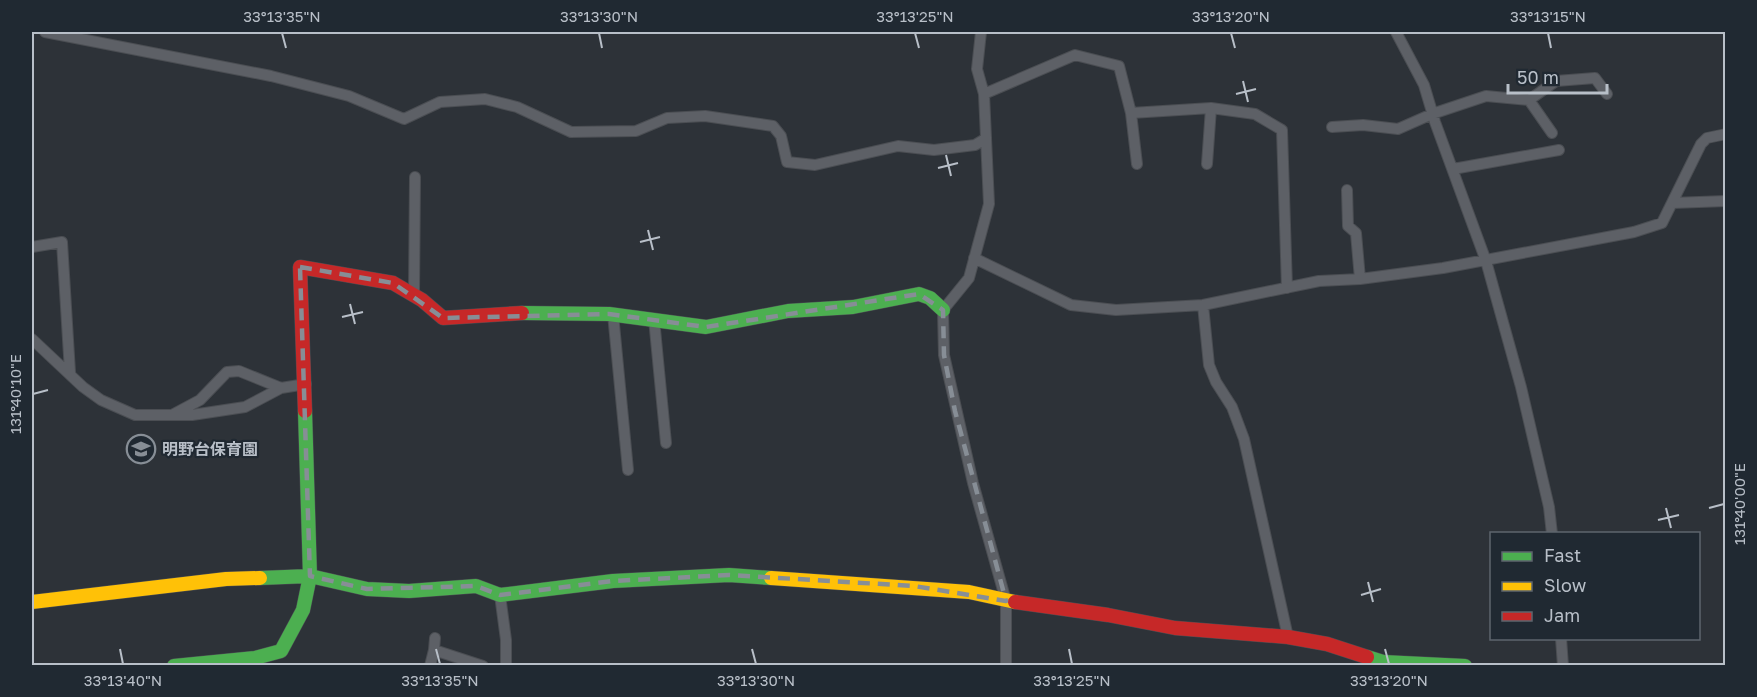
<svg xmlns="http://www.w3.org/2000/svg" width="1757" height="697" viewBox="0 0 1757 697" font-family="'Golos Text','Noto Sans JP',sans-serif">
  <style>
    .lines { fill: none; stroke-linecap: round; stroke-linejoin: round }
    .street-casing { stroke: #4b4e53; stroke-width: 12 }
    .fast-casing { stroke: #4b4e53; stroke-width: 15 }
    .slow-casing { stroke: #4b4e53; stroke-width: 15 }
    .jam-casing { stroke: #4b4e53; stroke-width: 15 }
    .street { stroke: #5d6066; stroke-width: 10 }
    .fast { stroke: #4caf50; stroke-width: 14 }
    .slow { stroke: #ffc107; stroke-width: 14 }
    .jam { stroke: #c62828; stroke-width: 14 }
    .marked { fill: none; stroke: #878e96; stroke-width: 4.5; stroke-dasharray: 12 8; stroke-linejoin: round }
    .ticks { fill: none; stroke: #b8bfc8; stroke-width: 2 }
    .labels { text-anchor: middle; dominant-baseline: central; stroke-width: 4.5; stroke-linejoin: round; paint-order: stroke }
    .poi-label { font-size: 16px; font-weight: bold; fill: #b8bfc8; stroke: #202932; text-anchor: start }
    .neatline { fill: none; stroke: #b8bfc8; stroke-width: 2 }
    .ticks-label { font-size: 15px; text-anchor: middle; fill: #b8bfc8 }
  </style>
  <rect width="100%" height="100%" fill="#2d3238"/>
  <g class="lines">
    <g class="street-casing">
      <path id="street" d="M45 32 271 76 349 96 404 119 440 102 485 99 517 107 571 132 636 131 667 118 705 116 773 126 781 136 787 162 815 165 898 146 934 150 975 145 985 139
        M981 32 977 69 984 94 989 204 969 278 943 310 944 355 973 483 1006 601V666
        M1396 32 1424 85 1435 122 1486 261 1521 387 1549 507 1552 534
        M984 94 1075 55 1119 66 1131 113 1211 108 1255 114 1282 130 1287 288
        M1529 100 1556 81 1595 78 1607 94
        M1131 113 1137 164
        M1332 127 1363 125 1398 129 1432 114 1486 96 1529 100 1552 133
        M1207 164 1211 108
        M1453 169 1559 150
        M1347 190 1348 226 1356 233 1360 279
        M1672 203 1726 201
        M32 247 62 242 70 372
        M974 258 1071 305 1116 310 1203 305 1319 281 1360 279 1443 268 1634 232 1662 223 1701 144 1707 138 1726 134
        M414 295 415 177
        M1203 305 1209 365 1216 382 1232 407 1244 439 1288 637
        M613 314 628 470
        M654 319 666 443
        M32 339 83 387 101 400 135 415H192L245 407 281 388 306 384
        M172 415 200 400 227 372 239 371 281 388
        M500 595 506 640V666
        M435 638 434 650 483 666
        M1561 638 1563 666
        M430 666 434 650"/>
    </g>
    <g class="fast-casing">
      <path id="fast" d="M522 313 609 314 706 327 788 311 853 307 919 294 930 298 943 310
        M260 578 310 576 367 589 409 591 476 586 500 595 613 581 729 575 771 578
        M1367 657 1383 662 1465 666
        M174 666 255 658 281 651 303 610 310 576 305 411"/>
    </g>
    <g class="slow-casing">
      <path id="slow" d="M771 578 969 592 1015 602
        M32 602 226 579 260 578"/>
    </g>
    <g class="jam-casing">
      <path id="jam" d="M305 411 300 267 393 283 422 300 443 318 522 313
        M1015 602 1108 615 1175 628 1288 637 1327 644 1367 657"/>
    </g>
    <use href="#street" class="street"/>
    <use href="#fast" class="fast"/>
    <use href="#slow" class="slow"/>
    <use href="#jam" class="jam"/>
  </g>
  <path class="marked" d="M300 267 393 283 443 318 609 314 706 327 919 294 943 310 944 355 955 411 1006 601 914 586 729 575 613 581 500 595 476 586 367 589 310 576Z"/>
  <path class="ticks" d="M282 33 286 48M599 33 602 48M915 33 919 48M1231 33 1235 48M1548 33 1551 48M1243 81 1248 102M1236 94 1256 89M946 155 951 176M938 168 958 163M648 230 653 250M640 242 660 237M350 304 355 324M342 317 363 312M33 394 48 390M1666 508 1671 528M1709 508 1724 504M1658 520 1679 515M1368 582 1373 602M1361 595 1381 589M120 649 123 664M436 649 440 664M752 649 756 664M1069 649 1072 664M1385 649 1389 664"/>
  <defs>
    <g id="school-ring" transform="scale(1.5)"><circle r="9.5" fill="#202932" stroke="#878e96" stroke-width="1.5"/><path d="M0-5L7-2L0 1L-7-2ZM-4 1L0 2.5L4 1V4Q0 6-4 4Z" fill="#878e96"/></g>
  </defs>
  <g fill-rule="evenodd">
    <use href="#school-ring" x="141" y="449"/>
  </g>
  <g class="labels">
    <g class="poi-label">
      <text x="162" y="449">明野台保育園</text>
    </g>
  </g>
  <rect width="1757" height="697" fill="none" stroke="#202932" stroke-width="66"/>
  <rect x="1490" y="532" width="210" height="108" fill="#202932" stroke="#5d656e" stroke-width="1.5"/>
  <rect x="1502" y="552" width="30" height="9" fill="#4caf50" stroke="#5d656e" stroke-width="1.5"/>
  <text x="1544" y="562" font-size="18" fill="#b8bfc8">Fast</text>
  <rect x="1502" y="582" width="30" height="9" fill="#ffc107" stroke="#5d656e" stroke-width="1.5"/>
  <text x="1544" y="592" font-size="18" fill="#b8bfc8">Slow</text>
  <rect x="1502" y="612" width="30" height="9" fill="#c62828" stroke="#5d656e" stroke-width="1.5"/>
  <text x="1544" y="622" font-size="18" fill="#b8bfc8">Jam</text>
  <path d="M1508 84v9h99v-9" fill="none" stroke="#b8bfc8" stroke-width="3"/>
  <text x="1517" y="84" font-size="18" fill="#b8bfc8" stroke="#202932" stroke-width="4.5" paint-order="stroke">50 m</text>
  <rect x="33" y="33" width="1691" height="631" class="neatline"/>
  <g class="ticks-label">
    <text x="282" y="22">33°13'35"N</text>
    <text x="599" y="22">33°13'30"N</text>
    <text x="915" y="22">33°13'25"N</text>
    <text x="1231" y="22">33°13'20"N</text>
    <text x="1548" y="22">33°13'15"N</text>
    <text transform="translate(16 394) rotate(-90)" y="5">131°40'10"E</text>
    <text transform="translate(1740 504) rotate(-90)" y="5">131°40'00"E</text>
    <text x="123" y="686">33°13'40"N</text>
    <text x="440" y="686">33°13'35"N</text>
    <text x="756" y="686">33°13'30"N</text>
    <text x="1072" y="686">33°13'25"N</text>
    <text x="1389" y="686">33°13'20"N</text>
  </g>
</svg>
